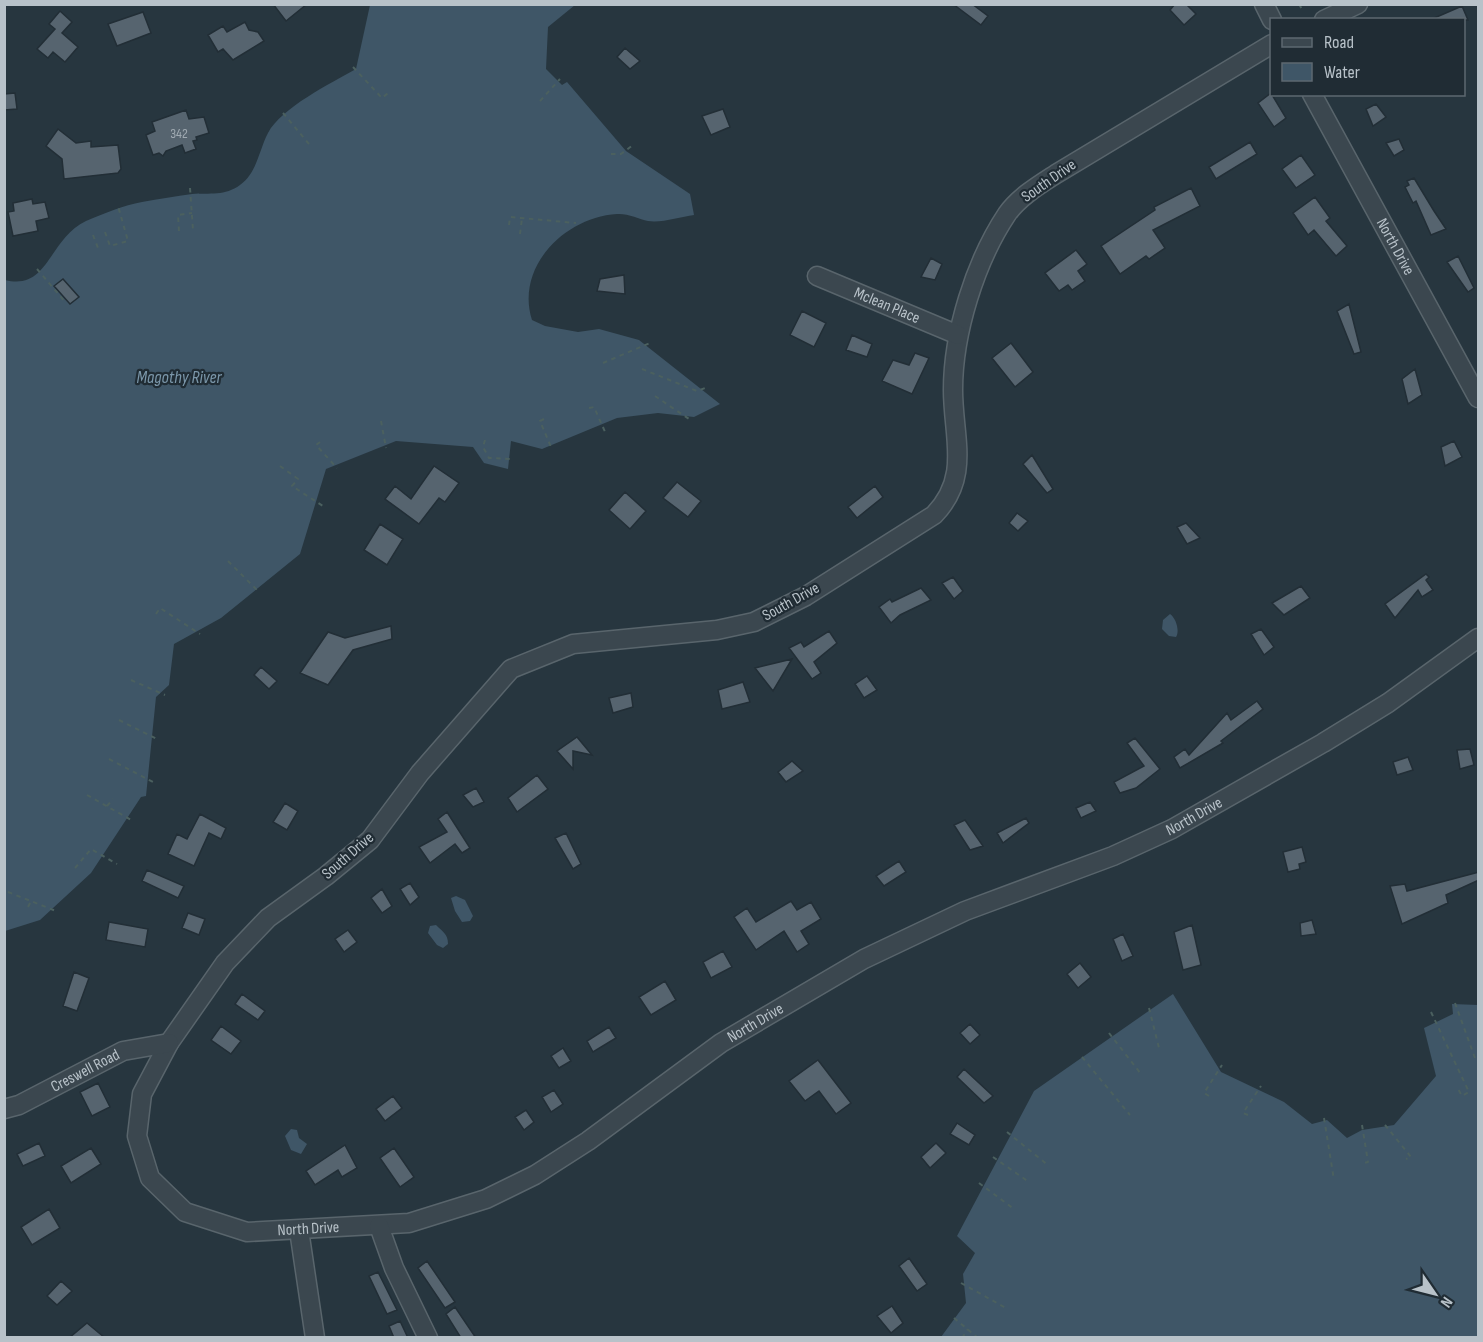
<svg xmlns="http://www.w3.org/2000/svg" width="1483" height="1342" viewBox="0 0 1483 1342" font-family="'Sofia Sans Condensed',sans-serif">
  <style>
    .water { fill: #3f5667 }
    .building { fill: #56646f; stroke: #222e36; stroke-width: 1.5 }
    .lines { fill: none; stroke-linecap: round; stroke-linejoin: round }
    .minor-casing { stroke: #59656c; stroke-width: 21 }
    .path { stroke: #4b605f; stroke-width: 2; stroke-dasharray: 4.5 4.5; stroke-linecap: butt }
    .minor { stroke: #3b474f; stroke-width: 18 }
    .labels { text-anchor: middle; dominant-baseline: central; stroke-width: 4.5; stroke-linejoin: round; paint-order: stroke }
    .number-label { font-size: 14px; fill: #a0aab2 }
    .street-label { font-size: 16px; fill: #b8c2c9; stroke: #202c34 }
    .water-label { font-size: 18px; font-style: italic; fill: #7b97aa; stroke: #202c34 }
  </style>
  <rect width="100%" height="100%" fill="#27363f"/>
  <path class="water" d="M370 5H575L548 27 546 69 562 85 567 82 626 151 690 194 694 215C680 217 662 223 648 221 639 219 627 213 617 214 565 217 515 267 532 320L545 326 578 332 599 329 639 340 720 404 694 417 658 413 617 418 542 449 511 441 508 469 484 463 473 447 396 441 326 469 300 554 221 618 174 644 169 685 156 697 146 796 141 797 91 873 40 920 5 931V280C49 291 48 239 86 221 103 214 124 205 142 202 159 199 176 196 192 194 210 193 225 196 240 185 257 173 259 150 268 133 281 108 331 83 356 69Z
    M1170 614C1176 618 1180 631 1176 637L1169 636 1162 629 1163 620Z
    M456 896 465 900 473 916 470 921 462 922 455 911 451 898Z
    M436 925C443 932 448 934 448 944L443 948 437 945 428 933 430 926Z
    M1173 994 1221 1072 1284 1102 1312 1124 1327 1120 1347 1138 1362 1130 1394 1125 1436 1076 1424 1028 1453 1014 1452 1004 1478 1005V1337H941L966 1303 963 1274 975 1253 957 1236 1034 1091Z
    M291 1129 297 1130 299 1138 307 1144 301 1154 291 1150 285 1136Z"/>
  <path class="building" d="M273 4H307L286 21Z
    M953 4H972L988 16 981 25Z
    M1175 4H1186L1196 14 1184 25 1170 10Z
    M1462 6 1468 20H1432V19Z
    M60 11 72 22 62 33 78 47 65 62 53 52 48 58 37 49 55 29 49 24Z
    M143 12 151 33 117 46 108 24Z
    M245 22 249 30 258 32 264 41 233 60 223 49 218 52 208 35 223 26 227 32Z
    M625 48 640 61 630 69 617 57Z
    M15 93 17 109 4 110V94Z
    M1271 93 1286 118 1274 127 1258 103Z
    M1376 104 1386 117 1373 126 1366 109Z
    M723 109 730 127 711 135 702 116Z
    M186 110 189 119 204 117 209 133 196 137 197 140 193 141 196 149 185 153 182 145 166 151 163 156 159 153 153 155 146 135 155 131 152 122Z
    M58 129 76 143 91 141V147L118 145 121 169 118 173 64 179 62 159 46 146Z
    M1399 139 1404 150 1394 156 1386 143Z
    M1250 142 1257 154 1216 179 1209 167Z
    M1301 155 1315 175 1296 188 1282 169Z
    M1414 178 1434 211 1446 229 1431 235 1416 201 1413 203 1405 187 1409 185 1407 181Z
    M1191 188 1200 206 1153 230 1165 248 1149 259 1146 256 1120 274 1101 246 1155 210 1154 207Z
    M1315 197 1330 218 1326 221 1347 246 1336 256 1314 230 1308 235 1293 213Z
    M32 199 33 204 45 202 49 218 36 221 38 231 13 236 8 212 14 211 13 203Z
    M1076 250 1087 264 1078 271 1085 281 1072 290 1068 285 1059 291 1045 273Z
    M1458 256 1474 288 1468 292 1447 262Z
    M931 258 942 264 935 280 921 277Z
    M624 275 625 294 597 291 600 279Z
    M63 279 79 297 70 304 54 286Z
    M1349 304 1361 352 1354 354 1337 311Z
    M802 311 826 323 814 347 790 335Z
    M852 335 872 344 867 357 846 350Z
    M1011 343 1033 372 1015 387 992 358Z
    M915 353 929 358 912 394 882 381 893 360 909 365Z
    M1415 369 1422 395 1408 404 1402 379Z
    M1454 441 1462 457 1445 466 1441 447Z
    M1032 455 1053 489 1047 493 1023 464Z
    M434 466 459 483 445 502 439 498 419 524 385 499 395 486 411 499Z
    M677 482 701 501 688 517 663 498Z
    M875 486 883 497 857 518 848 507Z
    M625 492 646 511 630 529 609 510Z
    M1017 513 1028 521 1018 531 1009 523Z
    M1186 523 1200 538 1187 544 1177 527Z
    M380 524 403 539 387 565 364 550Z
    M1426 574 1429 577 1426 580 1433 590 1422 597 1418 590 1395 618 1385 604Z
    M953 577 963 591 954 599 942 583Z
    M1301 586 1310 598 1284 615 1272 603Z
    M921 588 931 600 900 615 891 623 879 607 890 599 892 602Z
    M391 626 392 639 353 650 328 685 300 673 328 632 345 638Z
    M1261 629 1274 647 1264 655 1251 634Z
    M829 631 837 643 814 662 821 673 812 679 789 648 801 642 804 647Z
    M792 659 773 691 755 668Z
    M261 667 277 681 269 689 254 675Z
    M867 676 877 690 864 698 855 684Z
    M743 682 750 702 722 709 718 690Z
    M631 693 633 707 613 713 609 698Z
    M1257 701 1263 709 1221 741 1223 743 1180 768 1174 757 1185 749 1189 755 1227 713 1231 720Z
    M577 737 592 755 573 751V769L557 751Z
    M1135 738 1160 769 1136 788 1120 793 1114 782 1144 766 1127 743Z
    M1470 749 1474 765 1460 769 1457 750Z
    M1408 757 1413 770 1397 775 1393 762Z
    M792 761 803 771 786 782 778 772Z
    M537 775 548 789 517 812 508 798Z
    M476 788 484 802 473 807 463 795Z
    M1090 802 1096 811 1081 818 1076 808Z
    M285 803 298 811 287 830 273 822Z
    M447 812 470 848 462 853 455 844 430 863 419 847 447 832 438 819Z
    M200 814 226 828 221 839 209 833 194 866 168 854 177 834 187 839Z
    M1026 818 1029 823 1003 843 997 833Z
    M965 820 983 846 970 850 954 825Z
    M566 833 581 864 573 869 555 838Z
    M1302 847 1306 862 1299 864 1300 869 1288 872 1283 852Z
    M899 861 906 872 884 886 876 876Z
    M147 870 184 886 178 898 142 881Z
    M1479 872V880L1446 895 1448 903 1402 924 1390 886 1405 884 1407 891Z
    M410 883 419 897 410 905 400 889Z
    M382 889 392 906 382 913 371 898Z
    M791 901 797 910 811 902 821 919 801 931 809 944 797 952 784 931 756 950 734 917 747 908 756 922Z
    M188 913 205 919 199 935 182 928Z
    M1312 920 1316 934 1301 936 1300 923Z
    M109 922 148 929 145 947 106 940Z
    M1192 925 1201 965 1183 970 1174 932Z
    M348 930 357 942 344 952 335 939Z
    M1123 934 1133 956 1122 961 1113 939Z
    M723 951 732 967 711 978 703 962Z
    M1080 963 1091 977 1078 988 1067 974Z
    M74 972 89 978 77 1011 63 1006Z
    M665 981 676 1000 651 1015 639 997Z
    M242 994 265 1011 258 1020 235 1004Z
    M970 1024 980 1035 970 1044 960 1033Z
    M221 1026 241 1041 231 1054 211 1040Z
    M609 1027 616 1038 593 1052 587 1041Z
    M563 1048 571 1061 559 1068 551 1056Z
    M818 1060 851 1103 836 1114 819 1091 805 1101 789 1081Z
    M964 1069 993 1096 984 1103 957 1077Z
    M98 1083 110 1107 92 1116 80 1092Z
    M554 1090 563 1104 551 1112 542 1097Z
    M393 1096 402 1108 385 1121 376 1109Z
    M526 1110 534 1122 524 1130 515 1117Z
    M957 1123 975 1135 969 1145 950 1134Z
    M39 1143 45 1156 23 1166 17 1154Z
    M936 1143 946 1153 930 1168 921 1157Z
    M345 1145 357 1168 342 1177 338 1170 315 1185 306 1171Z
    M91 1148 101 1164 71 1183 61 1166Z
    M394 1148 414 1177 400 1187 380 1158Z
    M49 1209 60 1228 32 1245 21 1227Z
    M909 1258 927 1284 917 1291 899 1266Z
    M427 1261 455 1302 445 1308 418 1268Z
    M378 1272 397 1310 387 1314 369 1276Z
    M61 1281 72 1291 57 1305 47 1296Z
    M892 1306 903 1323 891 1333 877 1316Z
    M455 1307 476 1338H461L446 1314Z
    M400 1321 408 1338H394L389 1326Z
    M87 1323 105 1338H69Z"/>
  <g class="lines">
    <g class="minor-casing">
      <g id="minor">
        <path d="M1264 4 1272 20"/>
        <path d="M1324 20 1358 4"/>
        <path id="s1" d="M1272 44 1056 174C1039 185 1019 197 1007 214 975 262 953 333 953 390 953 437 971 477 934 515L806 596 754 622 717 630 573 644 511 669 420 773 370 840 326 876 268 918 225 963 169 1043 142 1094 137 1136 150 1178 185 1212 247 1232 409 1223 486 1199 535 1175 588 1141 721 1043 864 959 965 911 1113 856 1172 829 1323 743 1388 703 1478 638"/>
        <path id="s2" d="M1312 94 1478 398"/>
        <path id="s3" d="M817 276 958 335"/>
        <path id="s4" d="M4 1109 19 1105 123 1051 169 1043"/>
        <path d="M379 1226 394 1268 428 1338"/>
        <path d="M299 1230 315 1338"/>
      </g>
    </g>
    <path class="path" d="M1299 4 1303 11
      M353 67 382 98 388 93
      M540 101 560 79
      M283 113 309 144
      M611 154H621L633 145
      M190 188 193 230
      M509 225 510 217 576 223
      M179 231 178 215 192 213
      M105 232 110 246 128 241 118 206
      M520 234 522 218
      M93 235 98 248
      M37 269 66 303
      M603 363 650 343
      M642 369 697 391 708 387
      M655 396 689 419
      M589 408 594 407 606 434
      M544 419 540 421 551 447
      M381 421 386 448
      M485 440 483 447 489 458 512 459
      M320 442 316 445 337 468
      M280 466 298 479 292 486 323 506
      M228 561 259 592
      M156 614 160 608 200 634
      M131 680 165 695
      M119 720 157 739
      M109 759 153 782
      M87 795 133 821
      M107 806 113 799
      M75 868 91 849 117 864
      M8 892 56 911
      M28 907 31 901
      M1455 1003 1475 1058
      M1149 1008 1159 1048
      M1431 1012 1469 1092 1462 1096 1457 1087
      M1109 1033 1141 1074
      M1082 1057 1130 1115
      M1209 1096 1204 1093 1222 1065
      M1248 1115 1243 1113 1261 1086
      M1324 1118 1334 1180
      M1362 1125 1368 1162 1364 1163
      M1385 1125 1411 1157 1406 1159
      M1007 1132 1049 1166
      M993 1157 1029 1182
      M979 1183 1014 1209
      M961 1283 1006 1308
      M954 1318 978 1338
      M962 1338 968 1329"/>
    <use href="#minor" class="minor"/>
  </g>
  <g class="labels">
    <g class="number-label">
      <text x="179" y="133">342</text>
    </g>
    <g class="street-label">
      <text transform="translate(1049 181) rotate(-35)">South Drive</text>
      <text stroke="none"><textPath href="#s2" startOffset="174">North Drive</textPath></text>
      <text stroke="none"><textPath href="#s3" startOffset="76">Mclean Place</textPath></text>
      <text transform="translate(791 602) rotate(-29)">South Drive</text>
      <text stroke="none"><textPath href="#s1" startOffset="2912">North Drive</textPath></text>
      <text transform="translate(348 856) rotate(-41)">South Drive</text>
      <text stroke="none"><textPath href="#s1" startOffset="2426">North Drive</textPath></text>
      <text stroke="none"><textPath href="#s4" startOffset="90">Creswell Road</textPath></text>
      <text stroke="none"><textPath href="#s1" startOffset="1922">North Drive</textPath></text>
    </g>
    <g class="water-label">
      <text x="179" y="377">Magothy River</text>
    </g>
  </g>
  <rect width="1483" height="1342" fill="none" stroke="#b8c2c9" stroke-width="12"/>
  <rect x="1270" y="18" width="195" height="78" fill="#202c34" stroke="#5d6870" stroke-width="1.5"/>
  <rect x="1282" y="38" width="30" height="9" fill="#3b474f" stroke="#5d6870" stroke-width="1.5"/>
  <text x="1324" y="48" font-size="18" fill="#b8c2c9">Road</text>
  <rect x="1282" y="63" width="30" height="18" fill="#3f5667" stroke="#5d6870" stroke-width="1.5"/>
  <text x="1324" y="78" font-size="18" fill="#b8c2c9">Water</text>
  <g transform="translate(1435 1294) rotate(125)" stroke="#202c34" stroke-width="4.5" paint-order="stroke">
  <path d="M0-4.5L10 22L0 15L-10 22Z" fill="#b8c2c9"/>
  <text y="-9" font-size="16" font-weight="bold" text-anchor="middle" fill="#b8c2c9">N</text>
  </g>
</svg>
